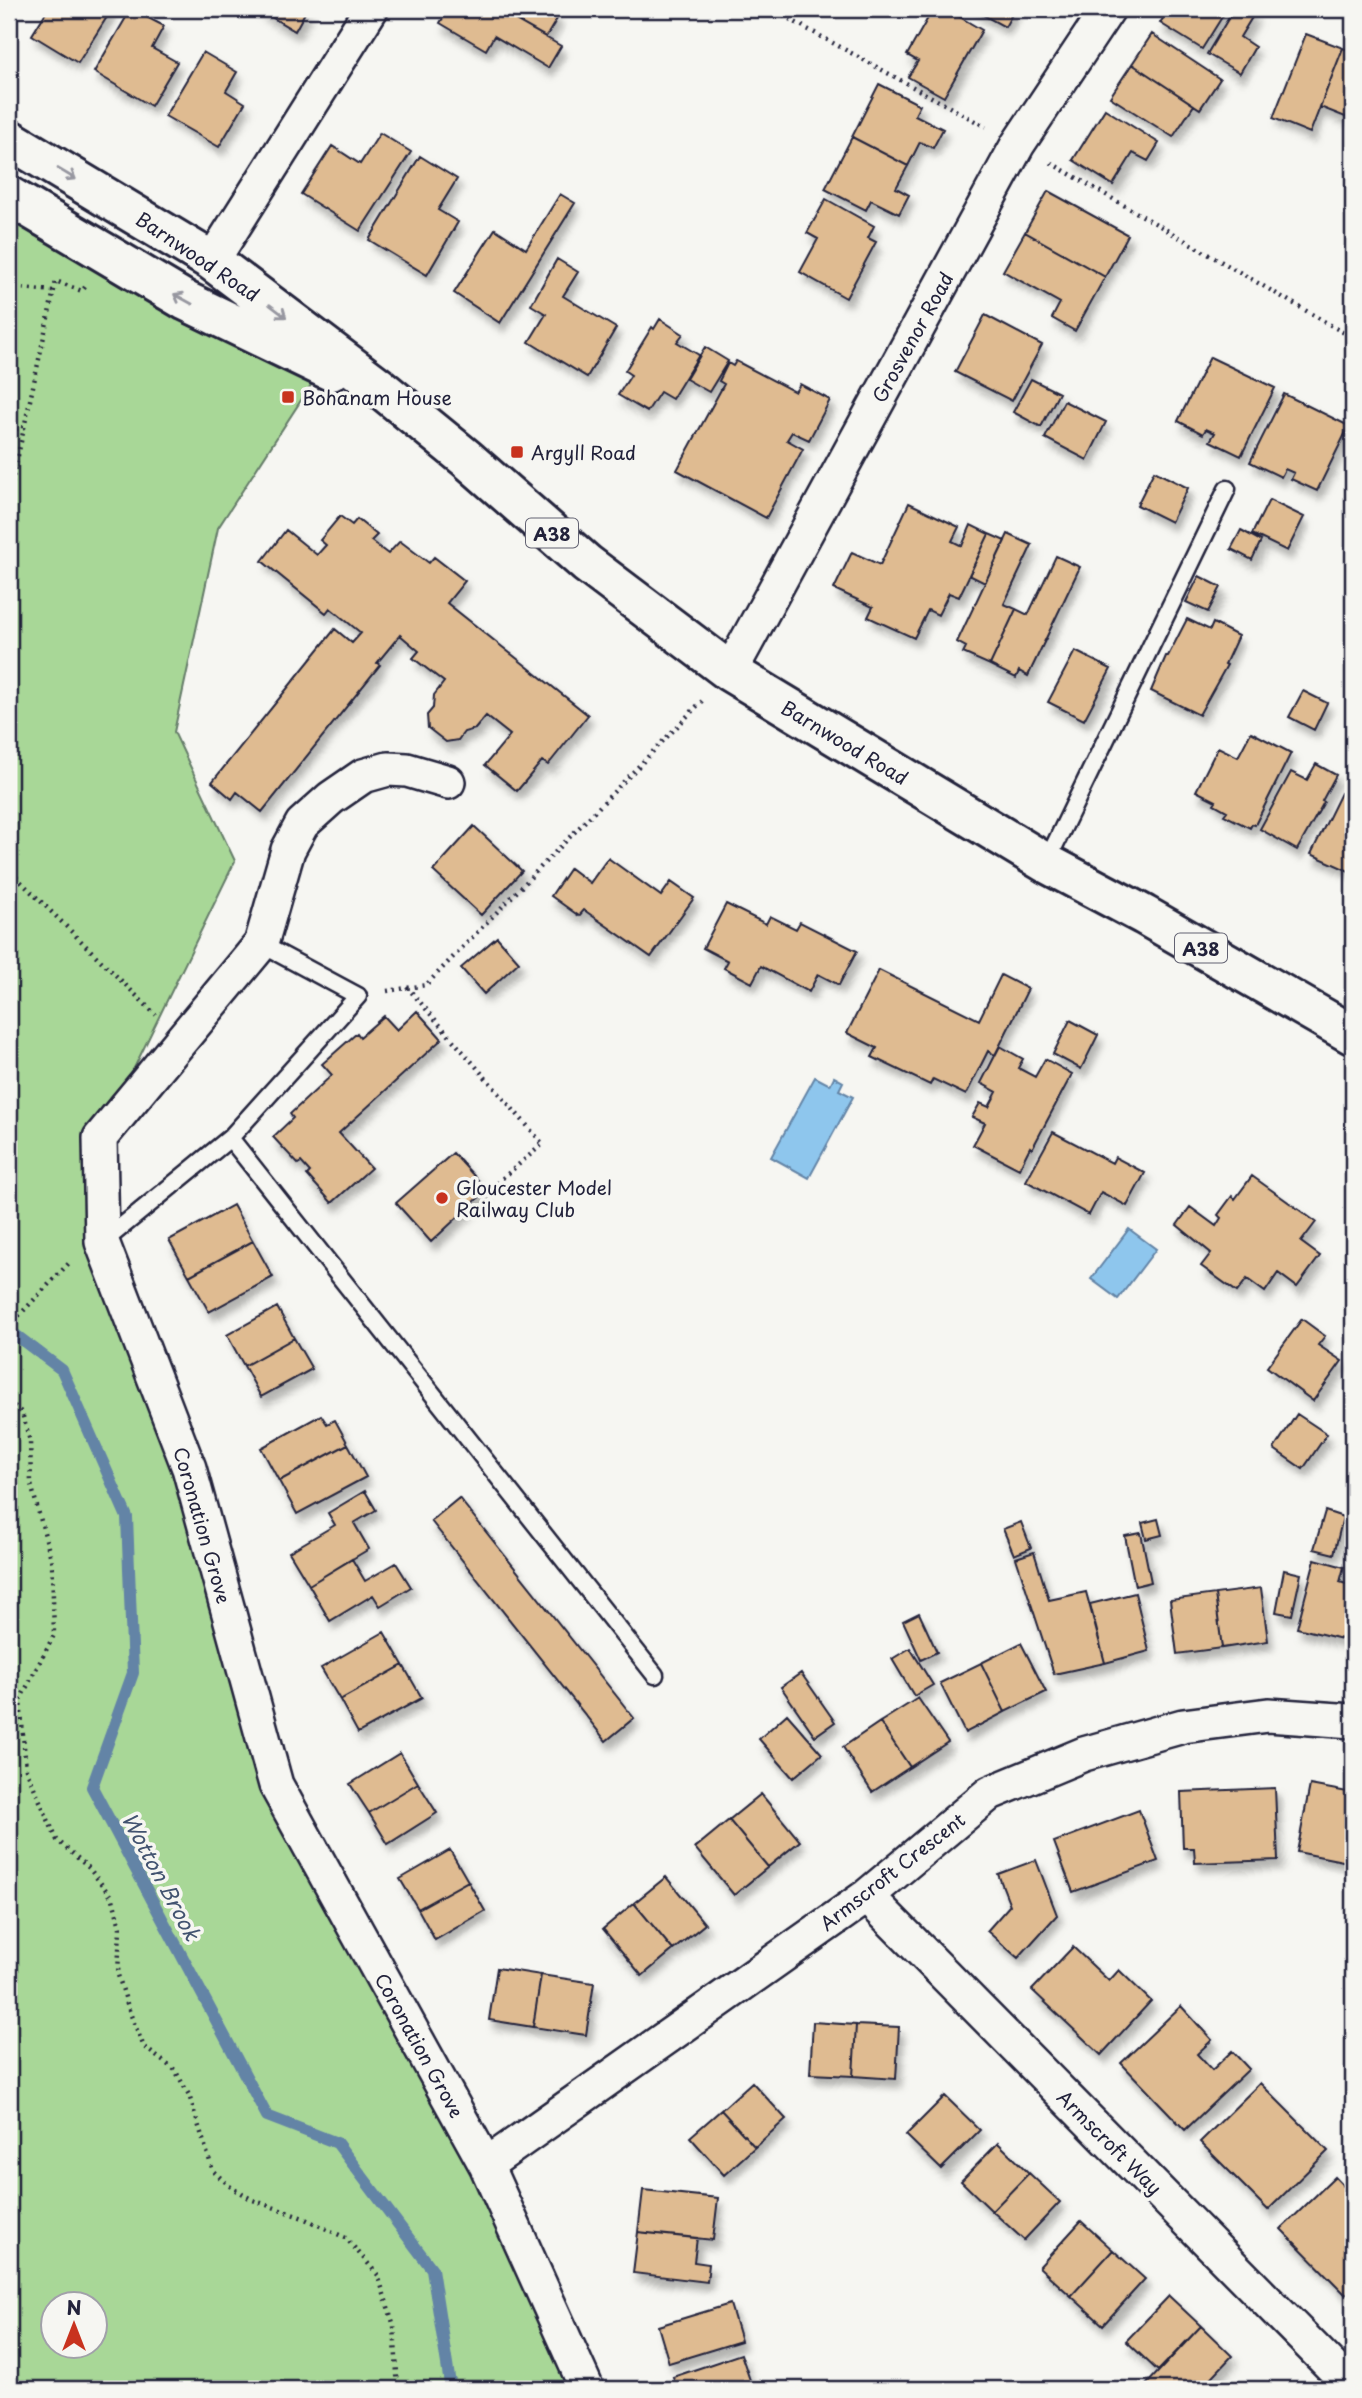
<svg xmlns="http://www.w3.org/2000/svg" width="1362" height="2398" viewBox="0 0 1362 2398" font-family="'Playpen Sans',sans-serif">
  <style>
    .green { fill: #a8d797; stroke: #657c69; stroke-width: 2; fill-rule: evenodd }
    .water { fill: #8ec6ed; stroke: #6384a6; stroke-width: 2 }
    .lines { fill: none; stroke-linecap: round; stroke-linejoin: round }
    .stream { stroke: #6384a6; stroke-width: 12 }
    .building { fill: #dfbb91; stroke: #22223b; stroke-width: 2; filter: url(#shadow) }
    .service-casing { stroke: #22223b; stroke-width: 21 }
    .minor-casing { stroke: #22223b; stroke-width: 38 }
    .primary-casing { stroke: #22223b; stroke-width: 44 }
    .path { stroke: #22223b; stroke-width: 4.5; stroke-dasharray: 2 5; stroke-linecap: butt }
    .service { stroke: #f6f6f2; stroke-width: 16 }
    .minor { stroke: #f6f6f2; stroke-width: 33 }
    .primary { stroke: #f6f6f2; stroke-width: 38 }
    .oneway { stroke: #9797a0 }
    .poi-dot { fill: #c8321e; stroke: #f6f6f2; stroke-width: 2.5 }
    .labels { text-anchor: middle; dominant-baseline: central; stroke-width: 7; stroke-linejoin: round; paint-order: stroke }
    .shield { fill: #f6f6f2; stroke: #626272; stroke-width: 2 }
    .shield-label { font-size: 18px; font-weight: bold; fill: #22223b }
    .street-label { font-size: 19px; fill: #22223b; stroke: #f6f6f2 }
    .poi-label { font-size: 19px; fill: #22223b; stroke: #f6f6f2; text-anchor: start }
    .water-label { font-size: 21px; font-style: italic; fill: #425370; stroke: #f6f6f2 }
  </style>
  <defs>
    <filter id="shadow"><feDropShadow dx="4.5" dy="8" stdDeviation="3.5" flood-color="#0004"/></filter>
  </defs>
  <rect width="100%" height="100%" fill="#f6f6f2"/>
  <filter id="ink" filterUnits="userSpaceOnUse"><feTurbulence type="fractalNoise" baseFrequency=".0143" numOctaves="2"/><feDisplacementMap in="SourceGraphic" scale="14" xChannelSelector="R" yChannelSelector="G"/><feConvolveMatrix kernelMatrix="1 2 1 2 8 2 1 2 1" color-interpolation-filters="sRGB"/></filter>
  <g filter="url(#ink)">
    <path class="green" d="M9 196 322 368 218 528 174 732 235 861 100 1138 102 1242 276 1785 587 2389H9ZM52 2304H94V2346H52Z"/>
    <path class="water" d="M815 1077 830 1085 834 1077 843 1082 839 1090 853 1097 809 1178 771 1157Z
      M1129 1229 1156 1249 1118 1299 1091 1279Z"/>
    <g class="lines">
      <path class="stream" d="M9 1330 62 1370 127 1517 133 1673 92 1787 267 2116 337 2143 432 2269 450 2384 449 2389"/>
    </g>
    <path class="building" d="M48 9H112L78 63 32 35Z
      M131 9 164 26 152 48 177 62 151 106 94 72Z
      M258 9H307L295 31Z
      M448 9H496L561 46 548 68 494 36 486 50 440 23Z
      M496 9H544L558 17 546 37Z
      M933 9H946L982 30 944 97 908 77 918 61 907 55Z
      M972 9H1015L1005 27Z
      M1169 9H1186L1196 15 1200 9H1227L1202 49 1160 23Z
      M1234 9H1245L1254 14 1240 37 1255 47 1240 73 1207 54Z
      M1152 34 1220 79 1200 109 1132 64Z
      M1306 34 1343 48 1310 133 1273 118Z
      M1343 48 1353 52V120L1320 107Z
      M203 52 237 72 226 91 245 103 219 147 165 116Z
      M1132 64 1194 105 1173 137 1110 97Z
      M879 84 920 105 915 115 943 129 933 148 920 142 908 166 852 137Z
      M1105 109 1159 143 1148 161 1133 153 1113 185 1073 160Z
      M380 133 411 152 360 231 301 194 332 146 360 164Z
      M852 137 908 166 896 188 909 195 899 214 871 200 866 210 825 189Z
      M420 156 457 179 438 210 458 222 427 275 369 240Z
      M1048 191 1128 235 1105 277 1025 232Z
      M560 194 575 203 500 323 454 293 495 229 526 249Z
      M826 199 874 226 868 238 876 242 846 298 800 272 818 239 807 233Z
      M1025 232 1105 277 1075 331 1052 318 1060 303 1003 271Z
      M557 259 578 272 563 296 616 328 587 377 529 342 546 314 531 305Z
      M985 315 1042 345 1012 401 955 372Z
      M660 319 683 334 677 342 699 355 672 399 660 392 647 412 618 395 631 375 625 371 652 327 654 329Z
      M705 347 728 361 709 392 686 379Z
      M1210 357 1275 388 1241 456 1210 441 1215 433 1206 429 1203 434 1178 421Z
      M736 361 795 392 800 384 830 400 809 440 792 432 787 440 803 449 766 518 677 470 724 384 719 381 728 363 733 366Z
      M1031 379 1059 393 1041 427 1013 412Z
      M1284 394 1349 426 1317 491 1291 479 1294 473 1285 469 1281 477 1250 462Z
      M1064 401 1106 422 1087 460 1045 438Z
      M1154 471 1188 488 1171 522 1137 505Z
      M1269 500 1304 517 1287 551 1252 534Z
      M909 503 959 527 952 541 962 546 971 525 989 534 959 597 949 593 938 615 928 610 914 638 868 617 873 607 834 589 852 552 880 565Z
      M340 516 352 525 357 519 377 535 371 541 388 554 400 541 429 563 434 557 465 581 447 603 588 715 548 765 542 761 517 791 485 765 510 735 486 716 475 729 464 732 458 740 446 742 428 728 427 715 433 708 434 695 444 682 413 658 419 651 400 635 377 663 380 665 262 812 237 792 232 799 212 782 335 629 352 643 361 633 330 608 326 613 262 561 286 530 317 555 326 545 320 540Z
      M1241 530 1261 541 1252 560 1231 549Z
      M989 534 1005 541 985 583 969 575Z
      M1008 534 1032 545 1004 604 1016 609 990 665 963 653 966 647 957 642Z
      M1056 556 1080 567 1028 676 1019 671 1016 678 990 665 1016 609 1028 615Z
      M1199 576 1221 587 1208 612 1186 602Z
      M1187 619 1210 630 1213 623 1238 636 1225 664 1227 665 1199 715 1151 691 1166 656H1168Z
      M1075 651 1111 669 1084 720 1048 702Z
      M1303 691 1327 703 1314 730 1289 717Z
      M1251 732 1291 753 1255 825 1252 824 1250 828 1224 815 1227 811 1214 804 1216 801 1196 791 1218 747 1238 757Z
      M1316 764 1336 775 1322 801 1324 802 1297 850 1260 829 1291 772 1307 780Z
      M1341 793 1353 798V867L1351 872 1311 854Z
      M474 826 522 871 481 915 433 871Z
      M608 858 661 896 671 882 694 898 651 957 584 910 579 916 551 896 570 868 590 883Z
      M726 904 766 924 770 916 796 929 800 922 857 951 839 985 818 974 809 992 761 966 752 983 724 968 728 961 703 948Z
      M497 937 519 962 484 994 461 968Z
      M879 970 979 1020 1001 975 1028 989 995 1055 988 1051 966 1095 933 1079 930 1085 872 1057 877 1048 847 1033Z
      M417 1011 442 1039 339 1133 371 1168 332 1203 307 1175 310 1172 301 1162 298 1164 273 1137 293 1118 290 1114 332 1075 322 1064 357 1033 360 1037 384 1016 397 1030Z
      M1070 1020 1098 1035 1081 1069 1053 1054Z
      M1000 1046 1023 1059 1018 1068 1035 1077 1045 1059 1072 1074 1032 1149 1030 1147 1019 1169 973 1145 985 1123 972 1117 980 1103 989 1107 997 1092 981 1083Z
      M1053 1132 1112 1163 1115 1157 1145 1173 1127 1206 1101 1192 1089 1215 1026 1181Z
      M453 1153 487 1190 431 1242 396 1203Z
      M1252 1176 1316 1222 1301 1242 1320 1256 1297 1287 1278 1273 1265 1292 1247 1279 1237 1292 1201 1266 1211 1253 1177 1225 1190 1207 1216 1226 1221 1218 1218 1215 1232 1196 1235 1199Z
      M233 1205 253 1241 189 1276 169 1240Z
      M253 1241 273 1277 209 1312 189 1276Z
      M277 1307 294 1338 244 1366 227 1335Z
      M1302 1319 1325 1336 1318 1345 1342 1361 1313 1401 1267 1367Z
      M294 1338 312 1369 261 1397 244 1366Z
      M1297 1414 1327 1434 1303 1469 1274 1449Z
      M321 1415 327 1424 335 1420 348 1444 279 1481 261 1448Z
      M348 1444 366 1477 297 1514 279 1481Z
      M365 1491 376 1510 354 1523 369 1549 309 1585 289 1552 335 1525 328 1513Z
      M459 1498 634 1718 606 1741 431 1521Z
      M1325 1511 1343 1517 1334 1554 1314 1549Z
      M1158 1519 1162 1535 1146 1539 1142 1523Z
      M1021 1522 1031 1548 1014 1555 1003 1529Z
      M1141 1533 1151 1582 1135 1586 1125 1536Z
      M1034 1552 1049 1600 1086 1592 1105 1663 1054 1674 1016 1558Z
      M352 1559 365 1581 396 1563 411 1587 380 1606 373 1595 330 1621 309 1585Z
      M1315 1559 1344 1567 1340 1582 1353 1586V1597L1342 1639 1297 1628Z
      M1284 1570 1301 1574 1292 1615 1276 1612Z
      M1261 1588 1268 1641 1222 1648 1215 1594Z
      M1135 1593 1149 1651 1105 1663 1090 1604Z
      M1215 1594 1222 1648 1177 1654 1170 1600Z
      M1353 1597V1642L1342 1639Z
      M919 1613 937 1652 921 1660 903 1621Z
      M384 1632 403 1665 340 1700 321 1668Z
      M1021 1643 1046 1692 1005 1712 981 1663Z
      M910 1648 933 1685 914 1696 892 1659Z
      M981 1663 1005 1712 965 1733 940 1683Z
      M403 1665 422 1698 358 1733 340 1700Z
      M801 1673 835 1722 815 1736 781 1687Z
      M918 1698 948 1742 910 1767 880 1722Z
      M787 1714 822 1754 793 1778 759 1739Z
      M880 1722 910 1767 872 1792 843 1747Z
      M400 1753 418 1783 369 1813 350 1784Z
      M418 1783 437 1813 388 1844 369 1813Z
      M1310 1785 1353 1793V1863L1297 1852Z
      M1275 1788 1278 1860 1195 1863 1194 1848H1183L1181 1792Z
      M761 1794 800 1841 768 1867 729 1820Z
      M1139 1810 1158 1861 1073 1892 1054 1842Z
      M729 1820 768 1867 734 1895 695 1848Z
      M450 1850 468 1881 418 1909 400 1879Z
      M1036 1860 1057 1915 1018 1958 987 1931 1010 1905 998 1874Z
      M666 1877 705 1924 673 1950 634 1903Z
      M468 1881 485 1911 435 1940 418 1909Z
      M634 1903 673 1950 642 1976 603 1929Z
      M1073 1947 1109 1981 1119 1970 1151 2001 1101 2055 1032 1990Z
      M497 1968 541 1975 533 2027 489 2020Z
      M541 1975 594 1983 586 2035 533 2027Z
      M1181 2006 1212 2040 1197 2054 1212 2070 1232 2051 1249 2069 1185 2130 1121 2063Z
      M813 2022 856 2025 853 2076 810 2074Z
      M856 2025 899 2027 896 2079 853 2076Z
      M752 2082 786 2119 755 2147 721 2110Z
      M1260 2083 1328 2151 1268 2210 1200 2142Z
      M945 2096 980 2130 941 2169 906 2135Z
      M721 2110 755 2147 724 2175 690 2137Z
      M998 2143 1029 2173 992 2211 961 2181Z
      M1029 2173 1060 2202 1024 2240 992 2211Z
      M1335 2177 1353 2196V2288L1346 2295 1281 2229Z
      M643 2190 718 2198 713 2240 638 2232Z
      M1081 2221 1113 2250 1071 2296 1039 2267Z
      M638 2232 697 2238 694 2262 709 2264 707 2282 633 2273Z
      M1113 2250 1145 2279 1103 2325 1071 2296Z
      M1169 2296 1201 2326 1158 2371 1126 2341Z
      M730 2304 741 2341 669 2363 658 2326Z
      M1201 2326 1232 2356 1201 2389H1191L1184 2383 1178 2389H1148L1145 2386Z
      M741 2354 753 2389H677L673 2377Z"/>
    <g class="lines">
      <g class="service-casing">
        <path id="service" d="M1046 863 1227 489
          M230 1138 655 1675
          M104 1241 230 1138 358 996 261 944"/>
      </g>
      <g class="minor-casing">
        <path id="minor" d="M212 261 371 9
          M730 672 1018 144 1108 9
          M448 782 407 770 388 769 363 776 331 798 302 824 288 850 261 944 100 1138 102 1242 189 1468 276 1785 486 2165 587 2389
          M867 1896 1353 2388
          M486 2165 867 1896 990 1793 1084 1754 1183 1726 1268 1715 1353 1721"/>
      </g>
      <g class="primary-casing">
        <path id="primary" d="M9 139 212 261 379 387 466 458 587 564 730 672 1046 863 1144 915 1353 1035
          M9 196 186 301 331 371"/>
      </g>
      <path class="path" d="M771 9 986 127
        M1051 163 1353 338
        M9 287 54 291
        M9 431 24 427
        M9 497 56 281 82 291 85 287
        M9 865 11 872 156 1015
        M407 987 543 1144 498 1182
        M387 991 426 985 702 701
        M9 1326 71 1261
        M9 1401 22 1413 30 1441 31 1484 52 1562 54 1635 20 1700 26 1769 57 1840 89 1868 113 1899 120 1927 118 1975 130 2013 144 2047 175 2070 189 2095 213 2171 232 2188 253 2200 303 2218 346 2238 378 2275 394 2326 398 2389"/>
      <use href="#service" class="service"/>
      <use href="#minor" class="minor"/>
      <use href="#primary" class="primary"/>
    </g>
    <defs><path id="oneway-shaft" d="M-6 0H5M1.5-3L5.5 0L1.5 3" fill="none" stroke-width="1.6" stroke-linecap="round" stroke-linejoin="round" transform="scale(1.75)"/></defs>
    <g class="oneway">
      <use href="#oneway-shaft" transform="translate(67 174) rotate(31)"/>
      <use href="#oneway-shaft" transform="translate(183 299) rotate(-151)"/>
      <use href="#oneway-shaft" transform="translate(278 311) rotate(37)"/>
    </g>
  </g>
  <g class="poi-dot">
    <rect x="281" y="390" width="14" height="14" rx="3.5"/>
    <rect x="510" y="445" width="14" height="14" rx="3.5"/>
    <circle cx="442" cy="1198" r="7"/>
  </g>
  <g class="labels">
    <g class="shield">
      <rect x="526" y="518.5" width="52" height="29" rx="5"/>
      <rect x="1175" y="933.5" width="52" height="29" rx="5"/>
    </g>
    <g class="shield-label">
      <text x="552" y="533">A38</text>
      <text x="1201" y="948">A38</text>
    </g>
    <g class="street-label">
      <text transform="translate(198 256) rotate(34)">Barnwood Road</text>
      <text transform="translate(912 337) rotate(-61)">Grosvenor Road</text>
      <text transform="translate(845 742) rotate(31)">Barnwood Road</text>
      <text transform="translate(203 1525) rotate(74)">Coronation Grove</text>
      <text transform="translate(892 1871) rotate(-38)">Armscroft Crescent</text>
      <text transform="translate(420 2045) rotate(61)">Coronation Grove</text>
      <text transform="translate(1110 2142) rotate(45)">Armscroft Way</text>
    </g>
    <g class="poi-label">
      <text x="302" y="397">Bohanam House</text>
      <text x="531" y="452">Argyll Road</text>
      <text x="456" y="1187">Gloucester Model<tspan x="456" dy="22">Railway Club</tspan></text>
    </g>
    <g class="water-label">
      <text transform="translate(162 1876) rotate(62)">Wotton Brook</text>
    </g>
  </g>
  <rect width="1362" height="2398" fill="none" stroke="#f6f6f2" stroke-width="35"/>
  <rect x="18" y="18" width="1327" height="2363" fill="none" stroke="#22223b" stroke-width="2.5" filter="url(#ink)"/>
  <g transform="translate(74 2325)"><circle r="33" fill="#f6f6f2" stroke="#a1a1a9" stroke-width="2"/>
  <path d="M0-5L12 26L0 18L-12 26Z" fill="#c8321e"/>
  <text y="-10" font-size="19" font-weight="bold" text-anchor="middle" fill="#22223b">N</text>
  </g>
</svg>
